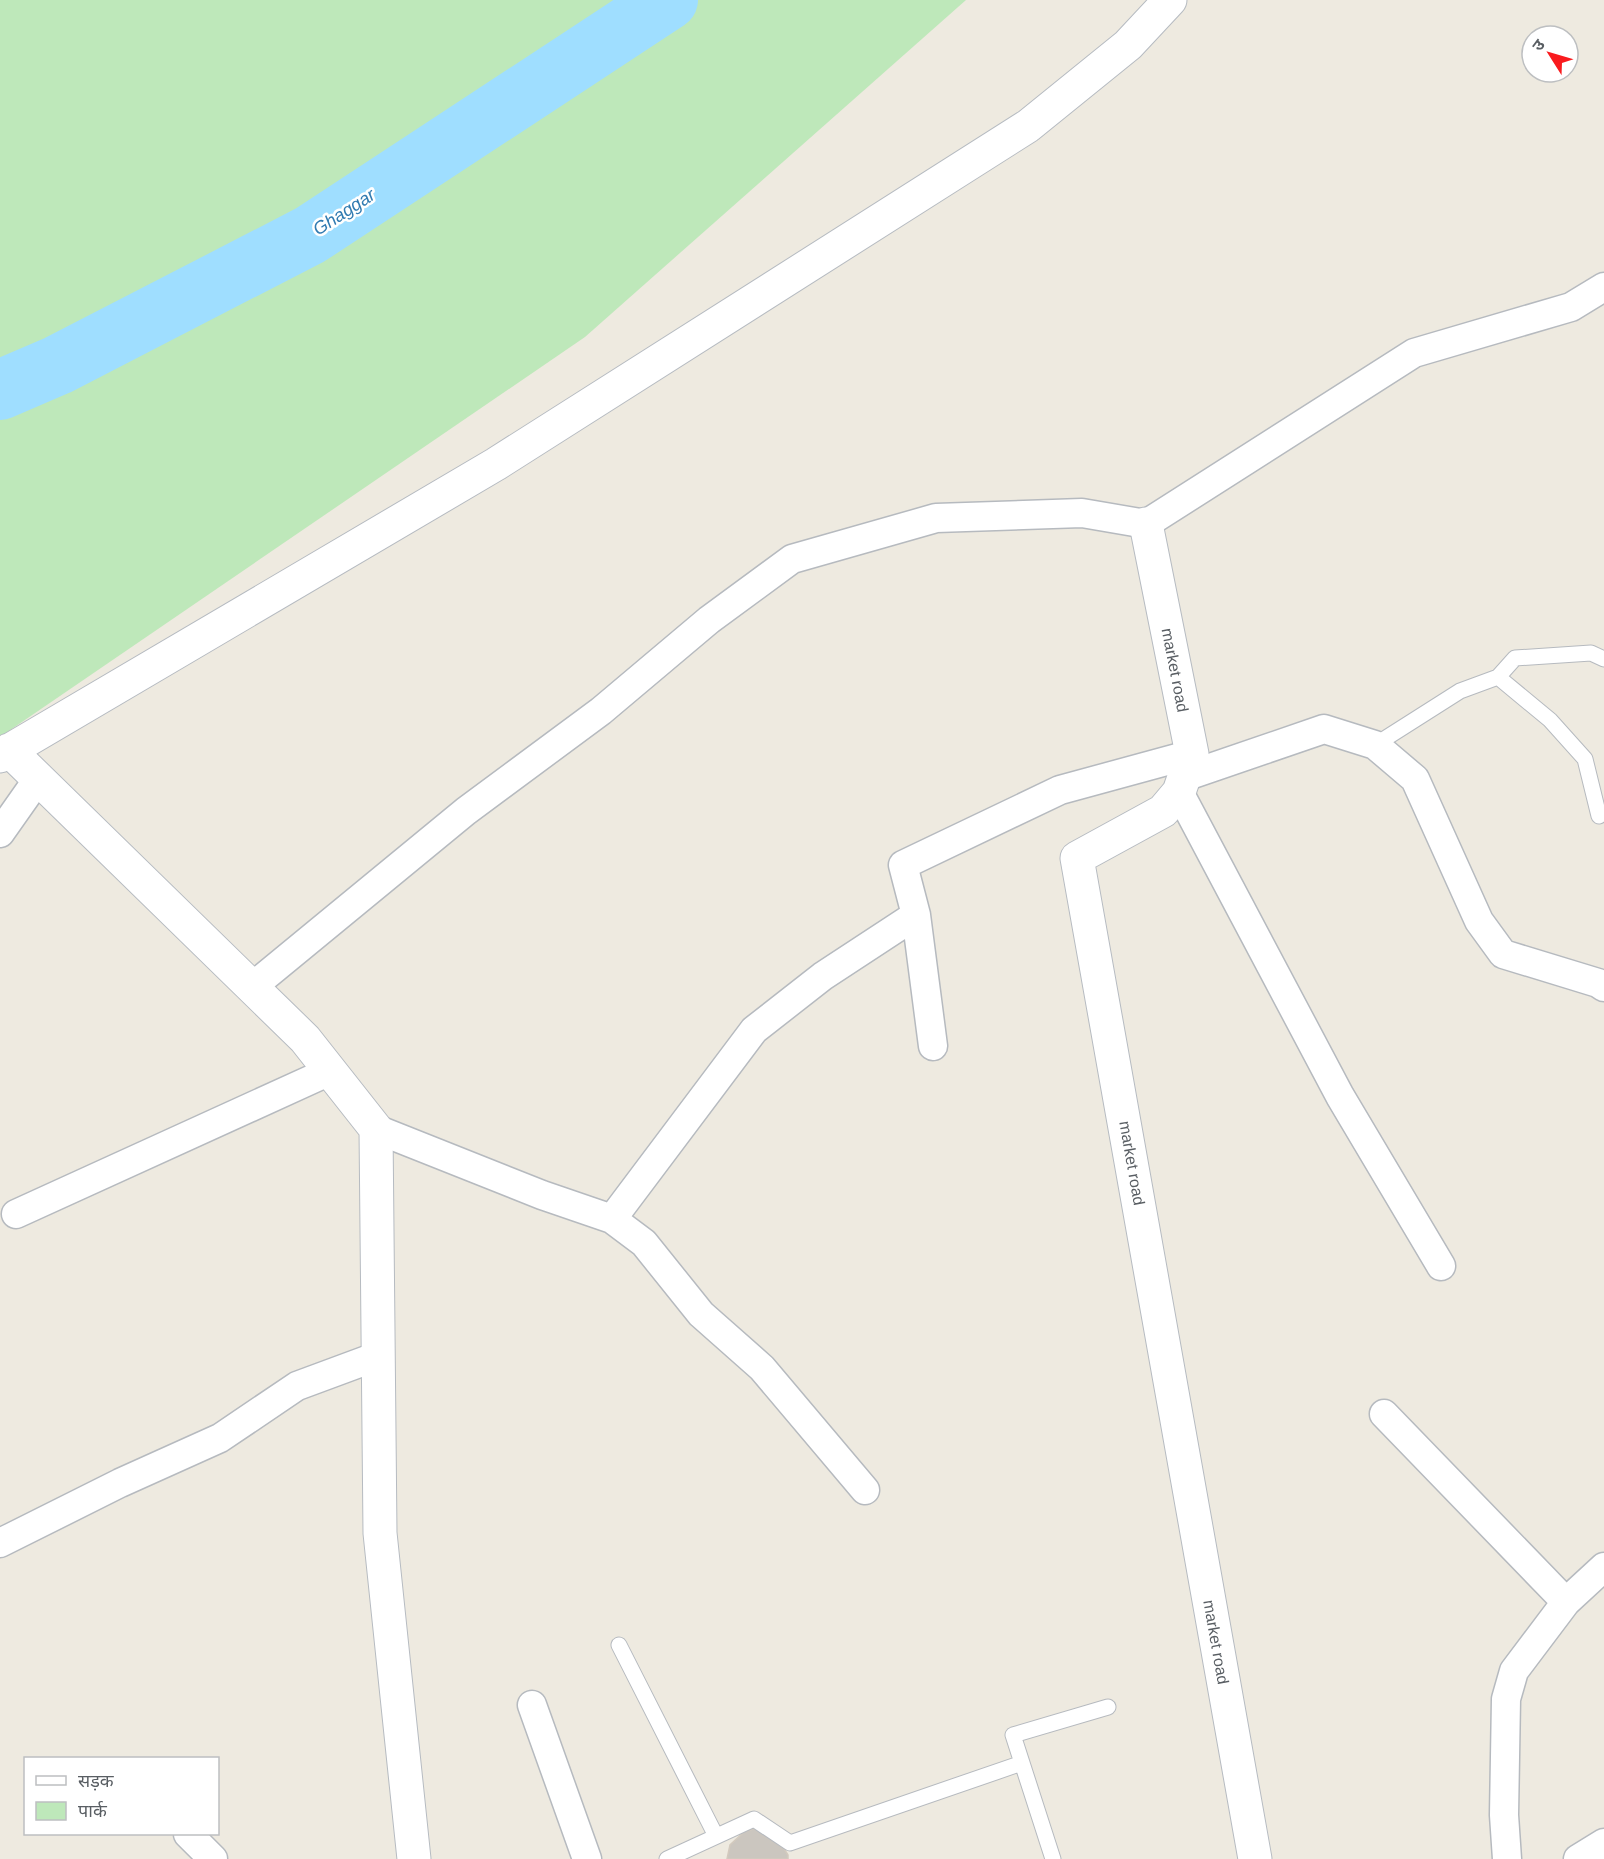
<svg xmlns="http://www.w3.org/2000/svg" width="1604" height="1859" viewBox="0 0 1604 1859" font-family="Helvetica,'Noto Sans Devanagari',sans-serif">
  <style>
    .green { fill: #bee8ba }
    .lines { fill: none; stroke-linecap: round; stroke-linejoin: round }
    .river { stroke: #9fdeff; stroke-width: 60 }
    .building { fill: #cbc6bf; stroke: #d3cabe; stroke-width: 1.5 }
    .lane-casing { stroke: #b6babf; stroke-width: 17 }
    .street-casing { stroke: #b6babf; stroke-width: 31 }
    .secondary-casing { stroke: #b6bbc1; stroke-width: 35 }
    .lane { stroke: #fff; stroke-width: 15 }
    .street { stroke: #fff; stroke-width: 28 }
    .secondary { stroke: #fff; stroke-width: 33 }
    .labels { text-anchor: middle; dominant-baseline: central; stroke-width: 5; stroke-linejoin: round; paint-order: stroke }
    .street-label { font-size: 16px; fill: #595e63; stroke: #fff }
    .water-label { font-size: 18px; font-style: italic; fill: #317bb1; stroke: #fff }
  </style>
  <rect width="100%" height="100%" fill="#eeeae0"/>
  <path class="green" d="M0 0H966L585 337 0 737Z"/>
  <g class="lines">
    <path class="river" d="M0 390 58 365 310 235 668 0"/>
  </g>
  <path class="building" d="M759 1827 778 1839 788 1855V1859H727L730 1845 744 1832Z"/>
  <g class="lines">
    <g class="lane-casing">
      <path id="lane" d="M1498 677 1515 658 1591 653 1604 659
        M1375 745 1460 691 1498 677 1550 720 1585 759 1599 816
        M619 1645 716 1836
        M667 1859 754 1819 790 1843 1022 1763
        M1053 1859 1013 1735 1108 1707"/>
    </g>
    <g class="street-casing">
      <path id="street" d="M1184 777 1324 729 1375 745 1415 779 1479 921 1503 954 1598 983 1604 987
        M1179 792 1340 1096 1441 1266
        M0 833 38 779
        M252 987 466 811 601 711 709 620 792 559 936 518 1082 513 1146 524 1414 353 1571 307 1604 287
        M933 1046 916 915 903 865 1060 790 1192 754
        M376 1129 542 1195 612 1219 644 1243 701 1314 762 1368 865 1490
        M16 1214 330 1071
        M612 1219 754 1030 823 976 916 915
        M1384 1414 1566 1602
        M0 1543 120 1483 220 1438 297 1386 378 1356
        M532 1705 587 1859
        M188 1834 213 1859
        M1507 1859 1504 1815 1506 1699 1514 1671 1566 1602 1604 1567
        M1578 1859 1604 1843"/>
    </g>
    <g class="secondary-casing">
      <path id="secondary" d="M1146 524 1192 754 1179 792 1163 811 1077 858 1255 1859
        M9 750 305 1039 376 1129 380 1533 414 1859
        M0 756 496 464 1028 126 1128 45 1170 0"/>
    </g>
    <use href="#lane" class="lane"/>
    <use href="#street" class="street"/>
    <use href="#secondary" class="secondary"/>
  </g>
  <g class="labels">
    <g class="street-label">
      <text transform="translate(1175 670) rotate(79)">market road</text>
      <text transform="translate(1132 1163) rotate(80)">market road</text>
      <text transform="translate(1216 1642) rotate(80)">market road</text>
    </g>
    <g class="water-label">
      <text transform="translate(344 212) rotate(-33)">Ghaggar</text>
    </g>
  </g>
  <rect x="24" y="1757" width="195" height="78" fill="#ffffff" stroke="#bdbfc1" stroke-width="1.5"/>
  <rect x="36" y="1776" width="30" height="9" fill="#ffffff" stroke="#bdbfc1" stroke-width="1.5"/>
  <text x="78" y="1787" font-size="18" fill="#595e63">सड़क</text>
  <rect x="36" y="1802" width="30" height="18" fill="#bee8ba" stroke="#bdbfc1" stroke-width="1.5"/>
  <text x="78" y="1817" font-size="18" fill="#595e63">पार्क</text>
  <g transform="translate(1550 54) rotate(307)"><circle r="28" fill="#ffffff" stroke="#bdbfc1" stroke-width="1.5"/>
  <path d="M0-4.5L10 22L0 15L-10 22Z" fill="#f91b1e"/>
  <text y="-9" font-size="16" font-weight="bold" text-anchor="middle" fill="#595e63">उ</text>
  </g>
</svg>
